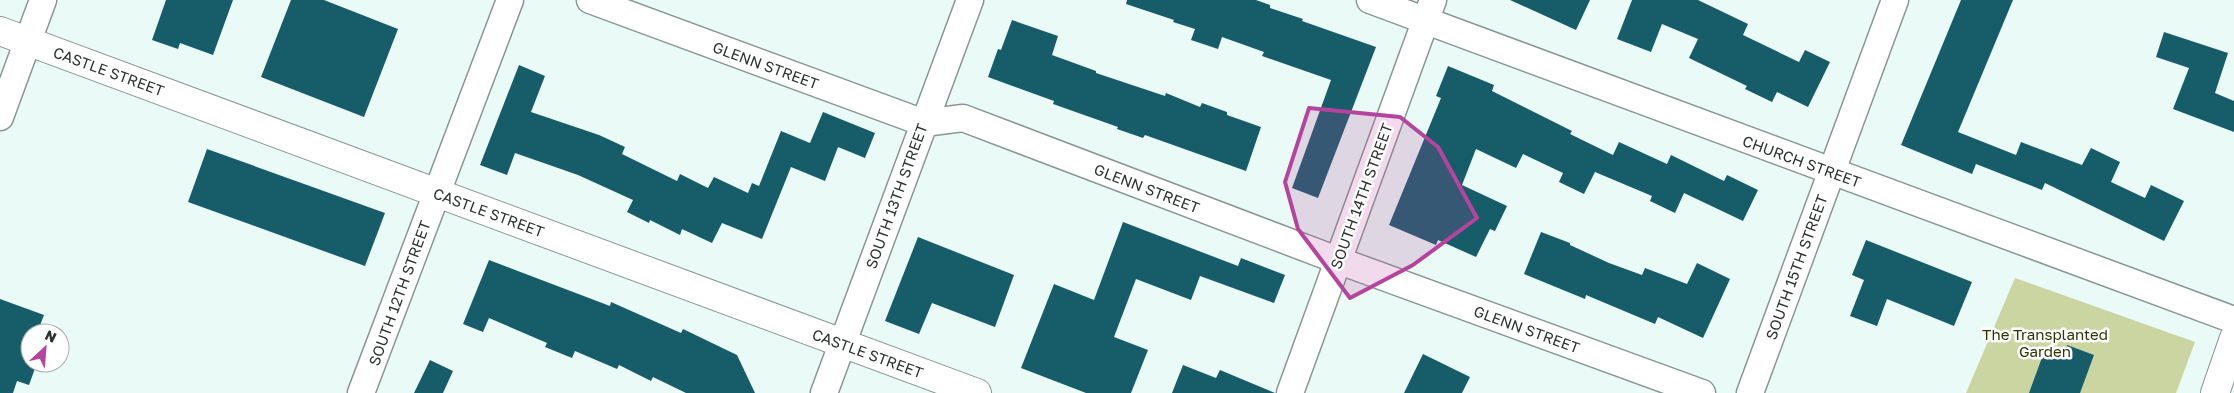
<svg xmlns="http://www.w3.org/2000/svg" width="2234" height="393" viewBox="0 0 2234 393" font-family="'Golos Text',sans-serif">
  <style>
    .green { fill: #cad5a2 }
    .building { fill: #175d69 }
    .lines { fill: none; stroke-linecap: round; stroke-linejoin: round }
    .street-casing { stroke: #899794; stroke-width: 29 }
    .secondary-casing { stroke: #899794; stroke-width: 30 }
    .primary-casing { stroke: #899794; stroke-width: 30 }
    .street { stroke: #fff; stroke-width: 26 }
    .secondary { stroke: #fff; stroke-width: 28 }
    .primary { stroke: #fff; stroke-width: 28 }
    .marked { fill: #b5449f; fill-opacity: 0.2; stroke: #b5449f; stroke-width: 4; stroke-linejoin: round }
    .labels { text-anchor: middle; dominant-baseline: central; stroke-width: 5; stroke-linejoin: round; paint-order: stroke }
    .street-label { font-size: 15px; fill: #2c3230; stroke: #fff }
    .park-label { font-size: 15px; fill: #2e3502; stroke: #fff }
  </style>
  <rect width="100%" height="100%" fill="#eafaf6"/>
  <path class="green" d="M2015 278 2195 342 2176 393H1966Z"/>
  <path class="building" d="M166 0H233L213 55 180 43 178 49 152 40Z
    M291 0H324L398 29 364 117 261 77Z
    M1127 0H1256L1270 5V8L1303 19 1302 21 1376 47 1318 198 1292 188 1331 80 1262 56 1264 52 1222 37 1218 49 1191 40 1195 29 1173 22 1174 20 1126 4Z
    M1510 0H1590L1576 30Z
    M1632 0H1698L1748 24 1743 35 1799 62 1805 50 1830 62 1808 107 1777 92 1772 102 1745 89 1747 86 1689 58 1698 39 1662 24 1651 52 1617 39Z
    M1961 0H2013L1958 132 2016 155 2021 142 2082 165 2091 148 2120 162 2111 182 2145 198 2151 185 2184 201 2164 241 2045 183 2042 190 1976 164 1972 174 1901 145Z
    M1012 20 1058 36 1052 55 1096 71V73L1165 96 1166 93 1200 107 1202 103 1227 112V115L1261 127 1246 171 1145 135 1143 138 1117 129 1118 127 1053 104 1054 101 988 77 998 49 1001 50Z
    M2164 32 2228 53 2215 93 2234 101V132L2173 109 2189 68 2156 57Z
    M519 65 545 76 531 112 599 135 625 147 622 154 677 181 680 174 708 188 714 177 748 193 752 183 759 186 781 131 810 143 823 112 875 133 865 158 838 147 825 181 791 167 762 239 722 223 712 243 682 229 680 235 650 220 649 223 627 212 633 200 578 175 515 153 507 175 480 165Z
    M1448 66 1494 85 1492 91 1572 131 1570 134 1613 155 1619 142 1667 164 1671 155 1724 181 1727 175 1758 190 1743 221 1684 193 1675 213 1650 201 1652 196 1595 172 1584 194 1559 182 1563 173 1523 154 1516 168 1476 149 1462 185 1507 206 1495 231 1490 229 1476 257 1438 240 1436 245 1389 225 1441 98 1436 96Z
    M207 149 385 213 365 266 188 202Z
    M1123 222 1238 266 1241 258 1285 275 1274 303 1200 276 1191 300 1136 279 1114 337 1148 350 1131 393H1086L1021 368 1054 284 1094 300Z
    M1541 232 1570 243V245L1609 263 1642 275 1645 268 1687 284 1697 263 1730 279 1703 338 1658 317 1655 324 1586 295 1585 299 1524 274Z
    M918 237 1014 275 995 327 932 303 919 334 885 321Z
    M1866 240 1972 282 1954 326 1887 299 1877 326 1850 316 1864 280 1852 275Z
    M489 260 610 306 611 302 681 333 683 329 737 355 755 393H686L653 377 651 381 619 365 617 369 575 351 572 358 545 347 547 343 489 318 483 332 463 324Z
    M0 299 44 315 37 333H30V352L25 363H37L29 385 17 381 13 393H0Z
    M2067 345 2094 355 2080 393H2029L2044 352 2062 359Z
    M1423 354 1470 377 1462 393H1404Z
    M430 360 453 371 443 393H414Z
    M1183 365 1216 378 1220 370 1275 393H1172Z"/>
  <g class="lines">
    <g class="street-casing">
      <path id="street" d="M590 0 924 123 963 118 1337 260 1702 393
        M1370 0 2234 320
        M0 117 43 0
        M361 393 510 0
        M824 393 970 0
        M1290 393 1433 0
        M1750 393 1895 0"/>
    </g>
    <g class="secondary-casing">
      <path id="secondary" d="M0 31 977 393"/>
    </g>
    <g class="primary-casing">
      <path id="primary" d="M2215 393 2234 338"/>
    </g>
    <use href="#street" class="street"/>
    <use href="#secondary" class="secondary"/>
    <use href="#primary" class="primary"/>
  </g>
  <path class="marked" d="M1309 108 1400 117 1438 147 1477 218 1413 265 1350 298 1298 229 1285 182Z"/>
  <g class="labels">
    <g class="street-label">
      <text transform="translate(766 65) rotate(20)">GLENN STREET</text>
      <text transform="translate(109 71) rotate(20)">CASTLE STREET</text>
      <text transform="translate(1802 161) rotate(20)">CHURCH STREET</text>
      <text transform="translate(1147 188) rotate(21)">GLENN STREET</text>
      <text transform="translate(896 196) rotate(-70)">SOUTH 13TH STREET</text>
      <text transform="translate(1361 196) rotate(-70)">SOUTH 14TH STREET</text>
      <text transform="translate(489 212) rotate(20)">CASTLE STREET</text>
      <text transform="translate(1796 267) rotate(-70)">SOUTH 15TH STREET</text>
      <text transform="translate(399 293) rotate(-70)">SOUTH 12TH STREET</text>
      <text transform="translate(1527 329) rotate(20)">GLENN STREET</text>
      <text transform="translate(868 353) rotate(20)">CASTLE STREET</text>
    </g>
    <g class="park-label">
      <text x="2045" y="334">The Transplanted<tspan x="2045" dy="17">Garden</tspan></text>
    </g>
  </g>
  <g transform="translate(45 348) rotate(26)"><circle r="24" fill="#ffffff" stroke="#abadac"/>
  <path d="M0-4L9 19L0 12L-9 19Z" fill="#b5449f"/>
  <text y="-8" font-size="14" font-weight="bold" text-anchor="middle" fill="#2c3230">N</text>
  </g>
</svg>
